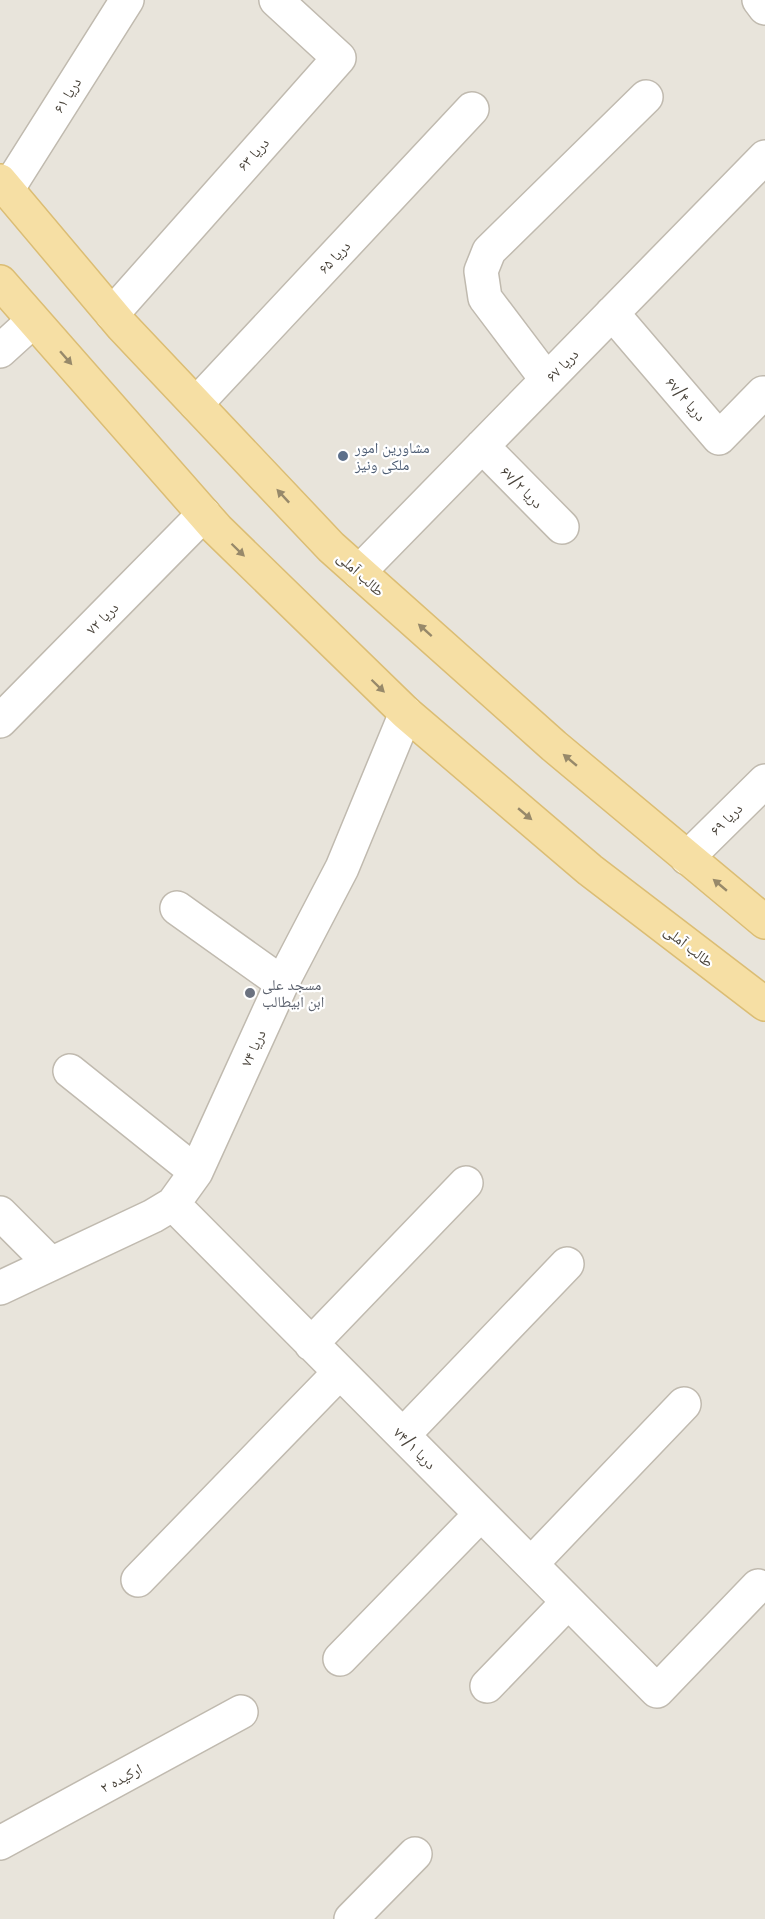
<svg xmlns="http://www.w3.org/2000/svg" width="765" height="1919" viewBox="0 0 765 1919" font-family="Poppins,'Noto Naskh Arabic',sans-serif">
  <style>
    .residential { fill: #e8e4db }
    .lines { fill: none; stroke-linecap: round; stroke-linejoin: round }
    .minor-casing { stroke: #c0baaf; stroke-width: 36 }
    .major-casing { stroke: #dbbd74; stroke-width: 36 }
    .minor { stroke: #fff; stroke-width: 33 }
    .major { stroke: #f6dfa4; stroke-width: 33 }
    .oneway { fill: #97896a }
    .service-dot { fill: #5c6f8a; stroke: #fff; stroke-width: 2 }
    .worship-dot { fill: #6b7280; stroke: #fff; stroke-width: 2 }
    .labels { text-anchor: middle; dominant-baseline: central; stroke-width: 4.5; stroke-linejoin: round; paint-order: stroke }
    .street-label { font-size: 15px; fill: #49433a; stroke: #fff }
    .service-label { font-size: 15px; fill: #4e5e75; stroke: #fff; text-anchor: start }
    .worship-label { font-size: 15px; fill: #5b616d; stroke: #fff; text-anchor: start }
  </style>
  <rect width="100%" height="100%" fill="#f5f2ec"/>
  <path class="residential" d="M0 0H765V1919H0Z"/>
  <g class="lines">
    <g class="minor-casing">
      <path id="minor" d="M759 0 765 8
        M7 190 127 0
        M612 313 719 438 763 393
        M112 314 339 58 276 0
        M0 351 33 321
        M547 380 485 298 481 271 489 251 646 97
        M196 404 472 109
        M482 446 562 527
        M359 572 765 157
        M0 721 204 514
        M687 858 765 781
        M177 908 282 983
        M70 1071 196 1172
        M173 1204 657 1691 758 1586
        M0 1213 51 1264
        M0 1288 153 1216 173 1204 196 1172 282 983 342 868 406 713
        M311 1344 466 1183
        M403 1435 567 1264
        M531 1564 684 1404
        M138 1580 340 1372
        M340 1659 481 1514
        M487 1686 568 1602
        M0 1843 241 1712
        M351 1919 415 1854"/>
    </g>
    <g class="major-casing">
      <path id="major" d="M0 181 122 326 331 547 554 746 765 922
        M0 282 217 529 406 713 590 870 765 1004"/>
    </g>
    <use href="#minor" class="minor"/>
    <use href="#major" class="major"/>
  </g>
  <defs><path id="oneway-solid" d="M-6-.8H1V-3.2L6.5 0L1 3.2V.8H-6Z" transform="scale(1.5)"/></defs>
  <g class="oneway">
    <use href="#oneway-solid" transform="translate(66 358) rotate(49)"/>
    <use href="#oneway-solid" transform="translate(283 496) rotate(-133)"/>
    <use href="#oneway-solid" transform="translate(238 550) rotate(44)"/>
    <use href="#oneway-solid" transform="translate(425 630) rotate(-138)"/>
    <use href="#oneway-solid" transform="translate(378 686) rotate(44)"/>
    <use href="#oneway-solid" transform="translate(570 760) rotate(-140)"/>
    <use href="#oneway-solid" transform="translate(525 814) rotate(40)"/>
    <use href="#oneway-solid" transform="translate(720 885) rotate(-140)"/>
  </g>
  <circle class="service-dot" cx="343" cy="456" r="6"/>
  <circle class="worship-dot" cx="250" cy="993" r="6"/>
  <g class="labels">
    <g class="street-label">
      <text transform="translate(67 95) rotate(-58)">دریا ۶۱</text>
      <text transform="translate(253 154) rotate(-48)">دریا ۶۳</text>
      <text transform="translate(334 257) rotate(-47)">دریا ۶۵</text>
      <text transform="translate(562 365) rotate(-46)">دریا ۶۷</text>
      <text transform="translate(686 399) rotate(49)">دریا ۶۷/۴</text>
      <text transform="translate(522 487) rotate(45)">دریا ۶۷/۲</text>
      <text transform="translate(361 574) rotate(42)">طالب آملی</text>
      <text transform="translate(102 618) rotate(-45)">دریا ۷۲</text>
      <text transform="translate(726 819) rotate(-45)">دریا ۶۹</text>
      <text transform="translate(689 946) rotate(38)">طالب آملی</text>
      <text transform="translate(253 1048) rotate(-65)">دریا ۷۴</text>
      <text transform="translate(415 1448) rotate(45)">دریا ۷۴/۱</text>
      <text transform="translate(121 1778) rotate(-28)">ارکیده ۲</text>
    </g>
    <g class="service-label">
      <text x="355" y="447">مشاورین امور<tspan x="355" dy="17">ملکی ونیز</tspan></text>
    </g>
    <g class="worship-label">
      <text x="262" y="984">مسجد علی<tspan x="262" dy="17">ابن ابیطالب</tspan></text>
    </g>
  </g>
</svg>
